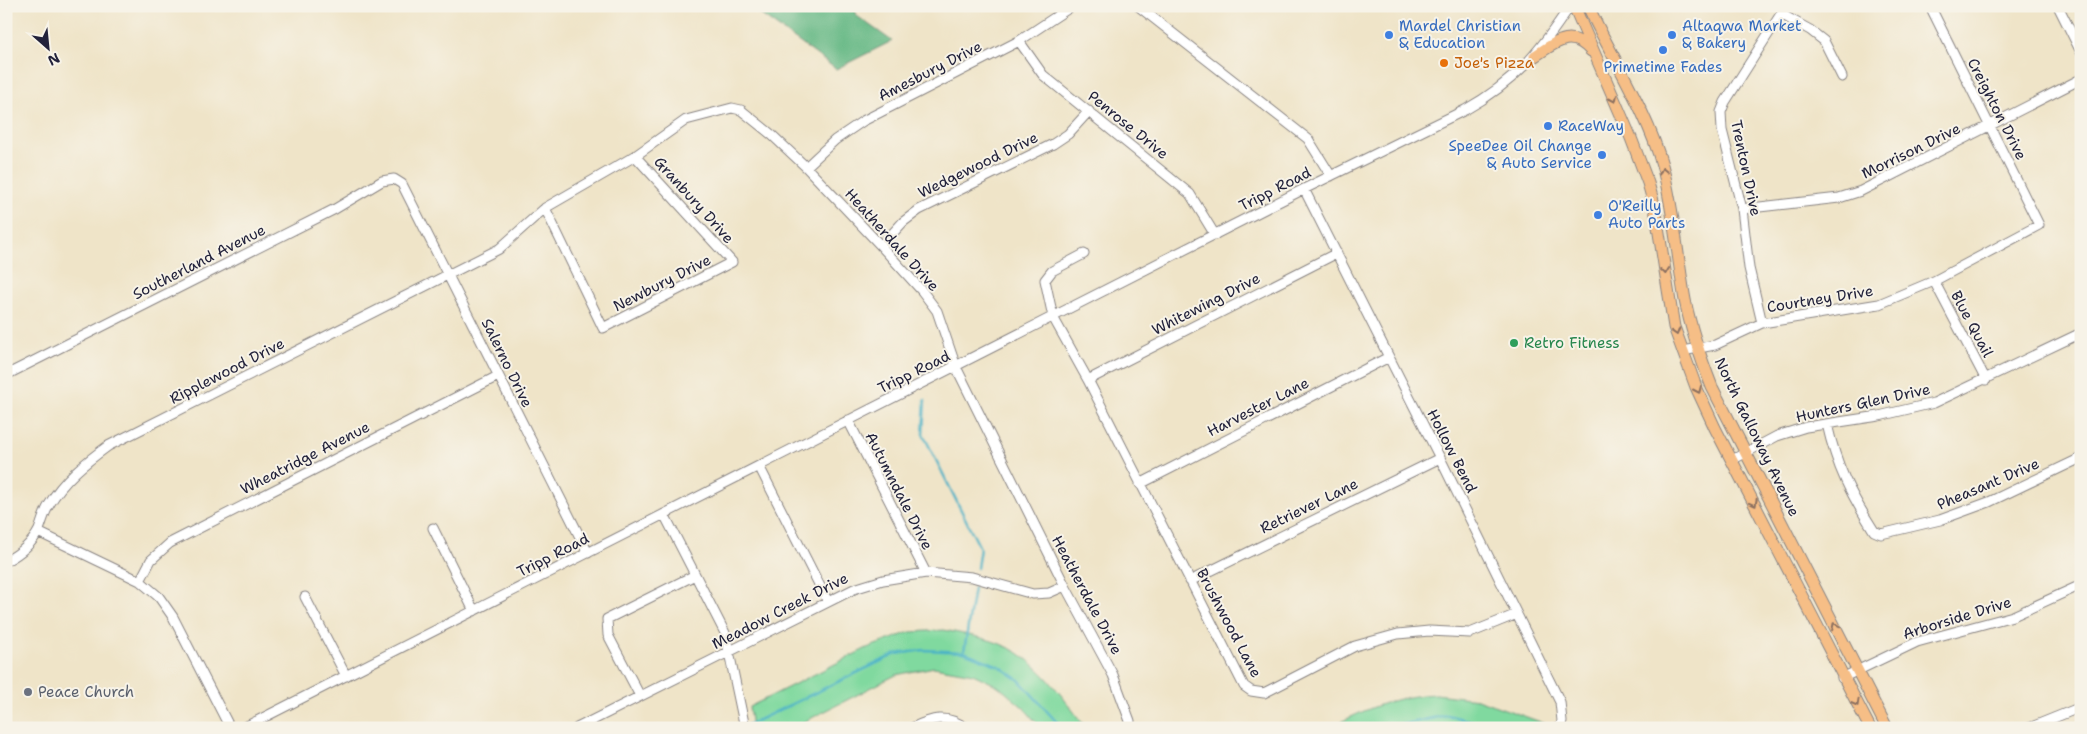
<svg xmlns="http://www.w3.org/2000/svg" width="2087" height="734" viewBox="0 0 2087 734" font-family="'Shantell Sans',sans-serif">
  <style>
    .green { fill: #80d99f; stroke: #517e6d }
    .forest { fill: #68b986; stroke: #456e60 }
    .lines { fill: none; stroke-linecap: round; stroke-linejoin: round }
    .stream { stroke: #48b2c6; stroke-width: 2.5 }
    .minor-casing { stroke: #888382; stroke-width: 11 }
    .major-casing { stroke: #888382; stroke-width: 13 }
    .minor { stroke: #fff; stroke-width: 9 }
    .major { stroke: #f6be86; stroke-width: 11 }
    .oneway { stroke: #8c7060 }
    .shop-dot { fill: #3f7fe0; stroke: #f7f3e8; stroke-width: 2 }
    .food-dot { fill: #e8710a; stroke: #f7f3e8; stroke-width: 2 }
    .leisure-dot { fill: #2e9e5b; stroke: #f7f3e8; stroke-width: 2 }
    .worship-dot { fill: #6b7280; stroke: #f7f3e8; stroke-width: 2 }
    .labels { text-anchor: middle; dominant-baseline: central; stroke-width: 4; stroke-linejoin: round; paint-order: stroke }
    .shop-label { font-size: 15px; fill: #366cbe; stroke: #f7f3e8; text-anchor: start }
    .food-label { font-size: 15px; fill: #c56008; stroke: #f7f3e8; text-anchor: start }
    .street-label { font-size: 15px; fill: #22223b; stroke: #f7f3e8 }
    .leisure-label { font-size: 15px; fill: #27864d; stroke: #f7f3e8; text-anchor: start }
    .worship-label { font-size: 15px; fill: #5b616d; stroke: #f7f3e8; text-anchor: start }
  </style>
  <rect width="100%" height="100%" fill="#f7f3e8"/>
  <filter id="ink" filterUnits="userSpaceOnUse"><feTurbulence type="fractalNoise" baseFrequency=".02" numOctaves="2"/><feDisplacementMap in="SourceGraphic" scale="10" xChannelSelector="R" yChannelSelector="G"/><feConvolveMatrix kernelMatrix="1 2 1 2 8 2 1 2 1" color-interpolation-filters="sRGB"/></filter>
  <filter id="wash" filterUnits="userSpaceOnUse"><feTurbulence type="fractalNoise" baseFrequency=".0096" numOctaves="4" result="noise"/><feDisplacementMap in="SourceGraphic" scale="20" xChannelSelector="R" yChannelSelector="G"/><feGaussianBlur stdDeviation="1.12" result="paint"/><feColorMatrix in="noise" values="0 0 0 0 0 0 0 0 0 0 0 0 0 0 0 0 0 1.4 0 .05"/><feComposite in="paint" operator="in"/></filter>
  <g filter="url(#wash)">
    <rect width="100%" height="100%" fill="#efe4c8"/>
    <path class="green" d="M944 630C968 635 997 639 1018 653 1046 671 1066 702 1086 728H1041L1024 708 998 686 973 674 934 667 896 675 792 728H752L749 707 867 648 910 632Z
      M1436 694 1477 699 1557 728H1329C1366 709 1394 696 1436 694Z"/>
    <path class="forest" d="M749 6H854L857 16 892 41 836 69Z"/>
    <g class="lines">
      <path class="stream" d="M925 400 923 434 980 548 977 568
        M964 652 974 588
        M746 726 896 654 924 650 964 652 999 666 1019 680 1062 728
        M1387 728 1447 715 1498 728"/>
    </g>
  </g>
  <g filter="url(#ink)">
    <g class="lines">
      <g class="minor-casing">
        <path id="minor" d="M1138 6 1308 139 1331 176
          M2058 6 2081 52
          M1781 14 1810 30 1824 41 1842 77
          M1019 41 1043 75 1190 194 1215 235
          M806 167 835 140 863 121 1019 41 1072 6
          M1304 189 1440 458 1560 702 1562 721 1560 728
          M545 208 603 328 732 262 635 156
          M1742 209 1839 198 1861 191 2081 79
          M881 246 903 222 919 210 1053 144 1068 134 1089 111
          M1084 254 1052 271 1045 280 1053 317 1088 380 1244 686 1251 691 1264 693 1355 646 1398 634 1429 631 1470 633 1517 614
          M1934 281 1986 380
          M1762 323 1749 268 1742 209 1722 130 1721 112 1725 102 1786 6
          M1682 351 1715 345 1762 323 1879 304 1934 281 2039 225 1930 6
          M6 375 335 209 382 181 394 179 402 184 588 553
          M1088 380 1337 253
          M848 420 926 573
          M1827 424C1837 468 1850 493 1874 531L1881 534 1940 520 1989 502 2081 458
          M1732 460 1777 436 1806 427 1879 416 1934 403 2081 333
          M759 466 828 602
          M1140 484 1389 357
          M664 514 725 633 745 728
          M433 528 474 611
          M38 532 140 581 159 597 173 617 230 728
          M6 561C19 554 32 544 39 530 42 522 44 513 49 505 63 480 86 462 108 446L499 249 545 208 635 156 686 120 732 108 741 110 772 135 806 167 881 246 922 291 937 311 956 367 1065 586 1113 675 1130 721 1129 728
          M140 581 151 560 170 543 498 376
          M1190 581 1440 458
          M305 597 346 676
          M1842 678 1917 642 2013 616 2081 585
          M640 696 608 635 607 619 695 575
          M243 728 1304 189 1465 110C1515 82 1539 53 1570 6
          M577 728 854 589 883 580 926 573 972 577 1033 594 1049 593 1065 586
          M912 728C932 718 947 714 966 728
          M2029 728 2081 707"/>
      </g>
      <g class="major-casing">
        <path id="major" d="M1574 6 1631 138 1648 183 1655 208 1674 327 1696 387 1715 428 1870 728
          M1588 6C1611 56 1648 113 1662 165 1674 209 1677 255 1685 300 1691 330 1701 359 1712 387L1887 728
          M1535 56C1555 43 1571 28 1591 51"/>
      </g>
      <use href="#minor" class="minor"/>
      <use href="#major" class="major"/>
    </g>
    <defs><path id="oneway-chevron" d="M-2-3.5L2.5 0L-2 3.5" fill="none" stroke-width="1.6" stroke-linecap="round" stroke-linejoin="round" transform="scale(1.25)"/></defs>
    <g class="oneway">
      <use href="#oneway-chevron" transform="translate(1614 99) rotate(66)"/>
      <use href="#oneway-chevron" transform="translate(1663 171) rotate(-103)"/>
      <use href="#oneway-chevron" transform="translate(1665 271) rotate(83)"/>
      <use href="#oneway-chevron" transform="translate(1676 332) rotate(73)"/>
      <use href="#oneway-chevron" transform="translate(1698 390) rotate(66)"/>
      <use href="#oneway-chevron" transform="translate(1754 503) rotate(62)"/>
      <use href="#oneway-chevron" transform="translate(1835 626) rotate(-116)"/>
      <use href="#oneway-chevron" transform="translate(1856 703) rotate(61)"/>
    </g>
  </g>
  <g class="shop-dot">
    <circle cx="1389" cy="35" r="5"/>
    <circle cx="1672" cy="35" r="5"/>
    <circle cx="1663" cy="50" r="5"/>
    <circle cx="1548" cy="126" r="5"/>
    <circle cx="1602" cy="155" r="5"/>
    <circle cx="1598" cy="215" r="5"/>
  </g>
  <circle class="food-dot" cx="1444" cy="63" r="5"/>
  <circle class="leisure-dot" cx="1514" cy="343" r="5"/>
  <circle class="worship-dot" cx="28" cy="692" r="5"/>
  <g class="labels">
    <g class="shop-label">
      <text x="1399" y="26">Mardel Christian<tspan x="1399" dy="17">&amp; Education</tspan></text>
      <text x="1682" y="26">Altaqwa Market<tspan x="1682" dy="17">&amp; Bakery</tspan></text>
      <text x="1663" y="67" text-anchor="middle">Primetime Fades</text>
      <text x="1558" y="126">RaceWay</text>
      <text x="1592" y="146" text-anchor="end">SpeeDee Oil Change<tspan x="1592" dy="17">&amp; Auto Service</tspan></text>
      <text x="1608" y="206">O'Reilly<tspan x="1608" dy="17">Auto Parts</tspan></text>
    </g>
    <g class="food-label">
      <text x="1454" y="63">Joe's Pizza</text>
    </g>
    <g class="street-label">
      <text transform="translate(930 71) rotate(-27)">Amesbury Drive</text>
      <text transform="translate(1997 109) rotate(63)">Creighton Drive</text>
      <text transform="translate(1128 125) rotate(39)">Penrose Drive</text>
      <text transform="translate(1911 151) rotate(-26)">Morrison Drive</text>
      <text transform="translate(978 165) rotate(-26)">Wedgewood Drive</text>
      <text transform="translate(1746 168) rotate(78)">Trenton Drive</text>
      <text transform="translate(1275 189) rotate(-27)">Tripp Road</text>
      <text transform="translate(694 200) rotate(48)">Granbury Drive</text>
      <text transform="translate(892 240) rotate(48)">Heatherdale Drive</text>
      <text transform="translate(199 262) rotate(-27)">Southerland Avenue</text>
      <text transform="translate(662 283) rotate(-27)">Newbury Drive</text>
      <text transform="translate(1820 299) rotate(-9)">Courtney Drive</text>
      <text transform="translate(1206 304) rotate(-27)">Whitewing Drive</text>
      <text transform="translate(1972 324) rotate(62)">Blue Quail</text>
      <text transform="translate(507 363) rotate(64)">Salerno Drive</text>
      <text transform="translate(227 371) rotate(-27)">Ripplewood Drive</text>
      <text transform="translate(914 372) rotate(-26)">Tripp Road</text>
      <text transform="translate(1863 403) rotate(-12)">Hunters Glen Drive</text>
      <text transform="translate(1258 407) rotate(-27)">Harvester Lane</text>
      <text transform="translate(1757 437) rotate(64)">North Galloway Avenue</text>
      <text transform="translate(1452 451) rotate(63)">Hollow Bend</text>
      <text transform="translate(305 458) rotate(-27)">Wheatridge Avenue</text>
      <text transform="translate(1988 484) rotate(-23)">Pheasant Drive</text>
      <text transform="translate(899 491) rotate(63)">Autumndale Drive</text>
      <text transform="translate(1309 506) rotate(-26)">Retriever Lane</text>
      <text transform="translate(553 555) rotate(-27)">Tripp Road</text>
      <text transform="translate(1087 595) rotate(62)">Heatherdale Drive</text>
      <text transform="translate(780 611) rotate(-27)">Meadow Creek Drive</text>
      <text transform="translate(1957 618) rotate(-17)">Arborside Drive</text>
      <text transform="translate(1229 623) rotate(62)">Brushwood Lane</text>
    </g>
    <g class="leisure-label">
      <text x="1524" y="343">Retro Fitness</text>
    </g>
    <g class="worship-label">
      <text x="38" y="692">Peace Church</text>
    </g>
  </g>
  <rect width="2087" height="734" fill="none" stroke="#f7f3e8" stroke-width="25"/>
  <g transform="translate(48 48) rotate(153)" stroke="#f7f3e8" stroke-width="4" paint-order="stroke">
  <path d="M0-4L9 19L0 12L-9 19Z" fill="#22223b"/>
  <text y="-8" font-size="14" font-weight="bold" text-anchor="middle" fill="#22223b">N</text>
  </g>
</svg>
